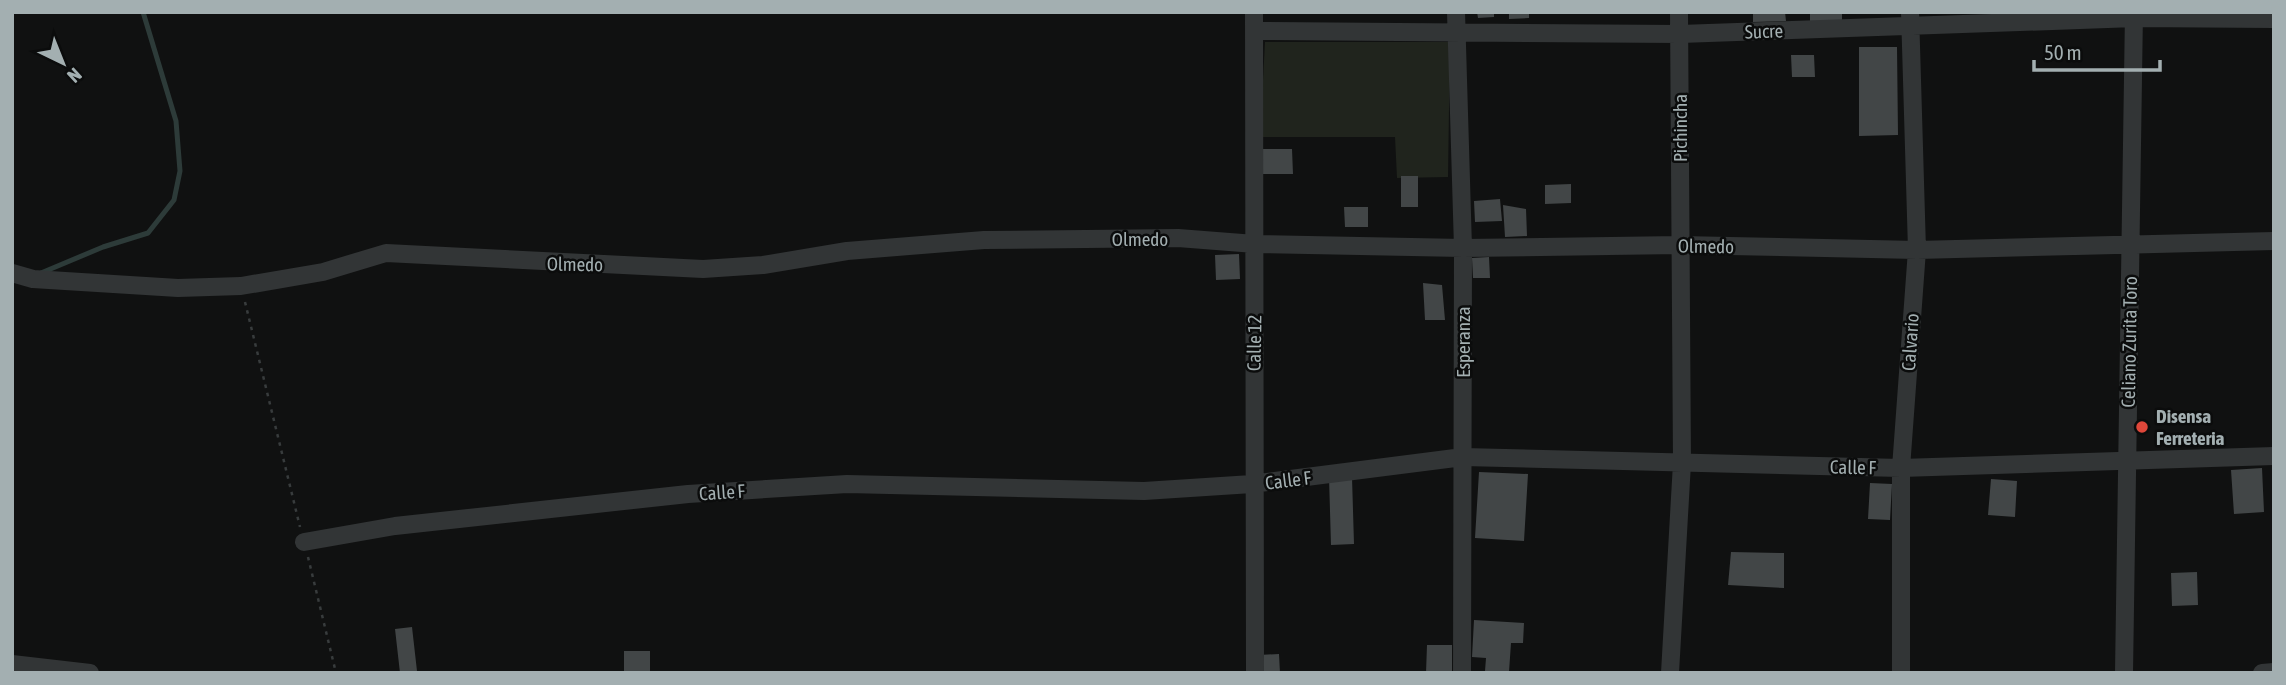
<svg xmlns="http://www.w3.org/2000/svg" width="2286" height="685" viewBox="0 0 2286 685" font-family="'Asap Condensed',sans-serif">
  <style>
    .green { fill: #20241d }
    .lines { fill: none; stroke-linecap: round; stroke-linejoin: round }
    .stream { stroke: #2d3b39; stroke-width: 5 }
    .building { fill: #424647 }
    .path { stroke: #383c3d; stroke-width: 2.5; stroke-dasharray: 3.5 5; stroke-linecap: butt }
    .minor { stroke: #323536; stroke-width: 18 }
    .poi-dot { fill: #df473a; stroke: #0b0c0c; stroke-width: 2.5 }
    .labels { text-anchor: middle; dominant-baseline: central; stroke-width: 5; stroke-linejoin: round; paint-order: stroke }
    .street-label { font-size: 19px; fill: #a3afb1; stroke: #0b0c0c }
    .poi-label { font-size: 19px; font-weight: bold; fill: #a3afb1; stroke: #0b0c0c; text-anchor: start }
  </style>
  <rect width="100%" height="100%" fill="#101111"/>
  <path class="green" d="M1265 42H1450L1448 177 1397 178 1395 137H1260Z"/>
  <g class="lines">
    <path class="stream" d="M41 273 103 247 148 233 174 200 180 171 176 121 143 12"/>
  </g>
  <path class="building" d="M1477 12H1494V17L1478 18Z
    M1509 12H1529V18L1509 19Z
    M1753 12H1785L1786 21 1753 22Z
    M1810 12H1842V23L1810 24Z
    M1859 47H1897L1898 135 1859 136Z
    M1791 55H1814L1815 77H1792Z
    M1260 149H1292L1293 174H1260Z
    M1401 176H1418V207H1401Z
    M1571 184V203L1545 204V185Z
    M1500 199 1502 221 1475 222 1474 201Z
    M1503 205 1526 209 1527 236 1505 237Z
    M1344 207H1368V227H1345Z
    M1239 254 1240 279 1216 280 1215 255Z
    M1489 257 1490 278H1473L1472 258Z
    M1423 283 1442 285 1445 320H1425Z
    M2262 468 2264 512 2234 514 2231 470Z
    M1479 472 1528 474 1524 541 1475 538Z
    M1329 477H1352L1354 544 1331 545Z
    M1991 479 2017 481 2015 517 1988 515Z
    M1870 483 1892 484 1890 520 1868 519Z
    M1731 552 1784 553V588L1728 585Z
    M2197 572 2198 605 2172 606 2171 573Z
    M1474 620 1524 623 1523 643H1511L1509 672 1485 671 1486 658 1472 657Z
    M412 627 417 671 400 673 395 629Z
    M1427 645H1452V673H1426Z
    M624 651H650V673H624Z
    M1279 654 1280 673H1260L1259 655Z"/>
  <g class="lines">
    <path class="path" d="M245 302 300 527
      M308 557 336 673"/>
    <path class="minor" d="M1254 12 1255 673
      M1456 12 1463 248 1462 673
      M1255 31 1680 34 2135 18 2274 19
      M12 273 33 279 178 288 241 286 323 272 386 253 703 269 763 265 847 251 984 240 1178 238 1255 244 1463 248 1680 245 1917 250 2274 241
      M304 542 395 526 688 494 847 484 1144 491 1252 484 1463 457 1901 468 2274 456
      M12 664 90 673
      M1670 673 1682 463 1679 12
      M1901 673V468L1917 250 1910 12
      M2124 673 2134 12
      M2262 673 2274 672"/>
  </g>
  <circle class="poi-dot" cx="2142" cy="427" r="7"/>
  <g class="labels">
    <g class="street-label">
      <text transform="translate(1764 31) rotate(-2)">Sucre</text>
      <text transform="translate(1680 128) rotate(-90)">Pichincha</text>
      <text x="1140" y="239">Olmedo</text>
      <text transform="translate(1706 246) rotate(1)">Olmedo</text>
      <text transform="translate(575 264) rotate(1)">Olmedo</text>
      <text transform="translate(1463 342) rotate(-90)">Esperanza</text>
      <text transform="translate(1910 342) rotate(-86)">Calvario</text>
      <text transform="translate(2129 342) rotate(-89)">Celiano Zurita Toro</text>
      <text transform="translate(1254 343) rotate(-89)">Calle 12</text>
      <text transform="translate(1853 467) rotate(1)">Calle F</text>
      <text transform="translate(1288 480) rotate(-7)">Calle F</text>
      <text transform="translate(722 492) rotate(-4)">Calle F</text>
    </g>
    <g class="poi-label">
      <text x="2156" y="416">Disensa<tspan x="2156" dy="22">Ferreteria</tspan></text>
    </g>
  </g>
  <rect width="2286" height="685" fill="none" stroke="#a3afb1" stroke-width="28"/>
  <g transform="translate(63 63) rotate(137)" stroke="#0b0c0c" stroke-width="5" paint-order="stroke">
  <path d="M0-5L12 26L0 18L-12 26Z" fill="#a3afb1"/>
  <text y="-10" font-size="19" font-weight="bold" text-anchor="middle" fill="#a3afb1">N</text>
  </g>
  <path d="M2034 60v10h126v-10" fill="none" stroke="#a3afb1" stroke-width="3.5"/>
  <text x="2044" y="60" font-size="21" fill="#a3afb1" stroke="#0b0c0c" stroke-width="5" paint-order="stroke">50 m</text>
</svg>
